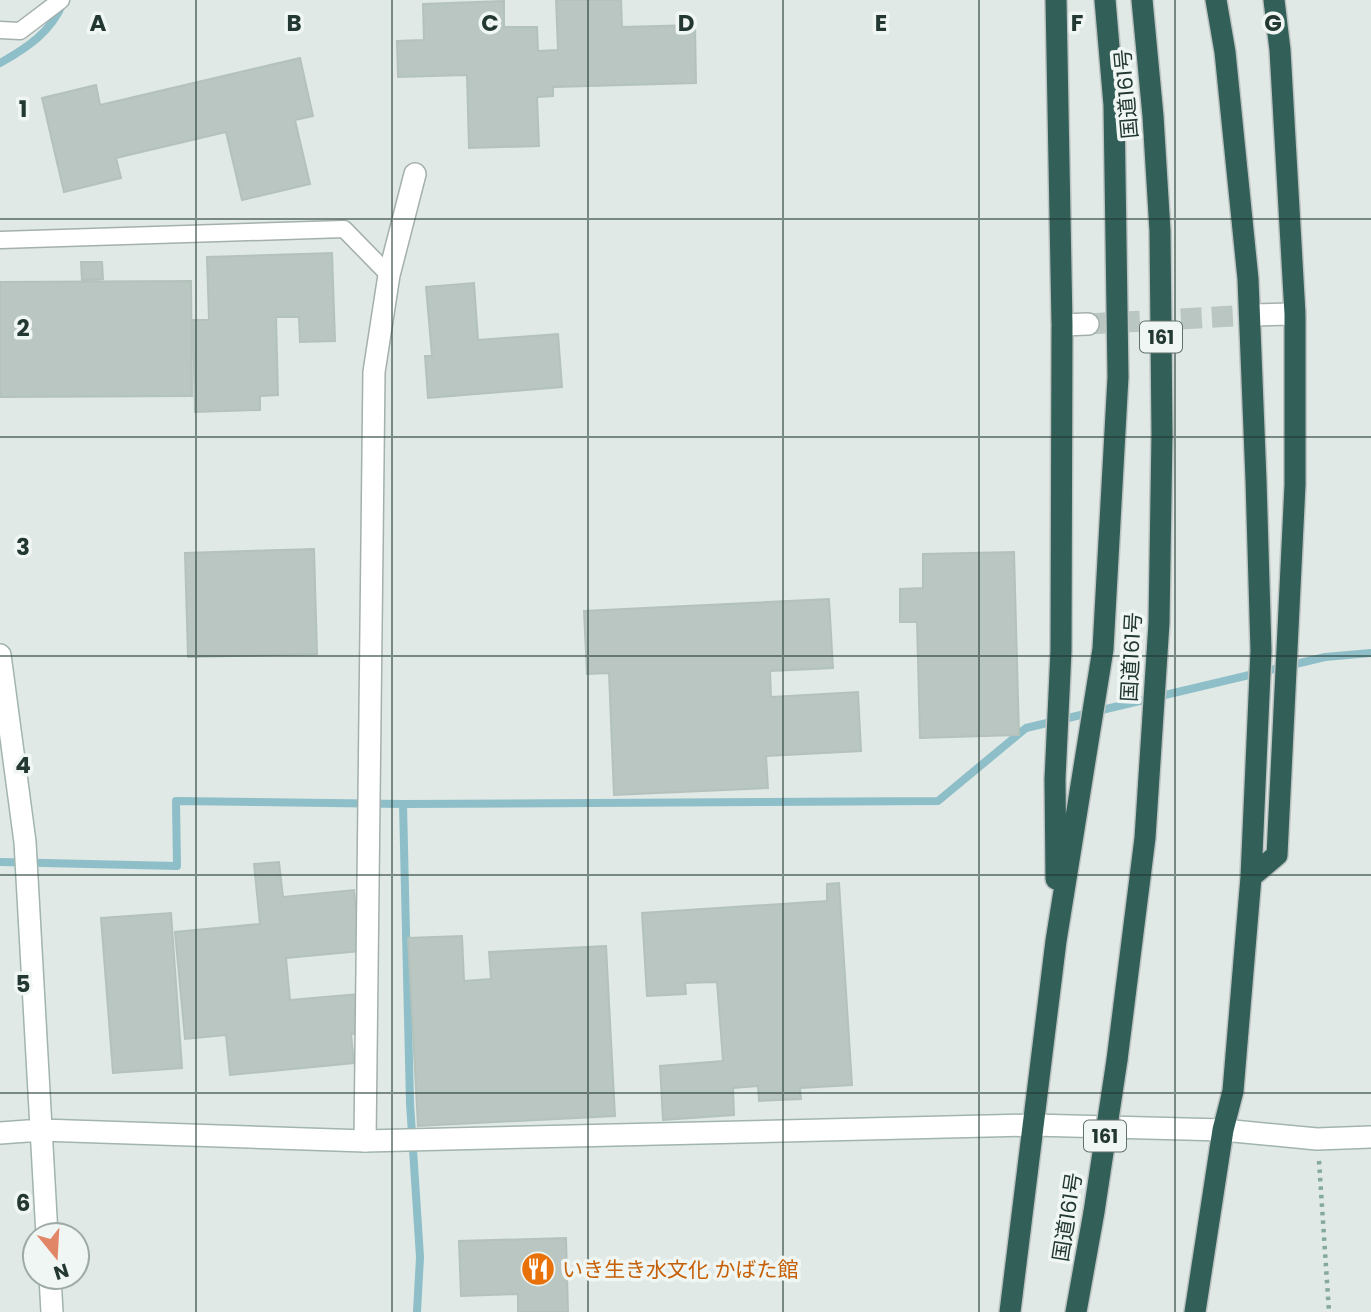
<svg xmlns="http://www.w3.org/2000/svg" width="1371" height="1312" viewBox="0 0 1371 1312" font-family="Poppins,'Noto Sans JP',sans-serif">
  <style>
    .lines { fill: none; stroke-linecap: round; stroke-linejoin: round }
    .stream { stroke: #8ebec8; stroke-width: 8 }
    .building { fill: #b9c6c1; stroke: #b4c2bc; stroke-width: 2 }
    .street-tunnel { stroke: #bac6c1; stroke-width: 21; stroke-dasharray: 21 10; stroke-linecap: butt }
    .lane-casing { stroke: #a4b0ac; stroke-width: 19 }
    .street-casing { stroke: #a4b0ac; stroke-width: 24 }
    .secondary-casing { stroke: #a1b4ad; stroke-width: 24 }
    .highway-casing { stroke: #bdc3c2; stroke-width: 24 }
    .path { stroke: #84a99e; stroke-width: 4.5; stroke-dasharray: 3.5 5; stroke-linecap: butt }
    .lane { stroke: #fff; stroke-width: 16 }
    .street { stroke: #fff; stroke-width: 21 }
    .secondary { stroke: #fff; stroke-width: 21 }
    .highway { stroke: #326058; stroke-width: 21 }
    .highway-bridge-casing { stroke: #bdc3c2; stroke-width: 24; stroke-linecap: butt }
    .highway-bridge { stroke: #326058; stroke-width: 21 }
    .grid { fill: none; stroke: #233832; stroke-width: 2; stroke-opacity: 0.55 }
    .labels { text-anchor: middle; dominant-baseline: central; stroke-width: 7; stroke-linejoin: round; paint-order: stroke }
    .shield { fill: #f0f6f3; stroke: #60716c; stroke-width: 2 }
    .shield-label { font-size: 19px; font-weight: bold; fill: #233832 }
    .street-label { font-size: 21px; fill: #233832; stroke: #f0f6f3 }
    .food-label { font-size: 21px; fill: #c56008; stroke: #f0f6f3; text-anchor: start }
    .grid-label { font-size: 23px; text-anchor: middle; font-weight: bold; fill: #233832; stroke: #f0f6f3; stroke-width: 7; stroke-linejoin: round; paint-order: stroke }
  </style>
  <rect width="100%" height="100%" fill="#e0e9e5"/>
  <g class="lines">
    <path class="stream" d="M0 63C27 48 51 32 63 3
      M403 804 410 1103 420 1257 417 1312
      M0 862 177 866 176 801 403 804 938 801 1026 728 1325 657 1371 653"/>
  </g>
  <path class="building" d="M556 0H621L622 27 695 25 696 83 553 87V96L537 97 539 146 469 148 467 75 398 77 397 41 424 40 423 4 504 1V27H537L538 51 558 50Z
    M300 58 313 116 295 120 310 184 242 200 226 132 116 158 121 178 64 192 42 98 96 85 100 105Z
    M332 253 335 341 300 342 299 317H276L278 395 260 396V410L195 412 193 320H209L207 257Z
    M81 262H102L103 279 82 280Z
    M191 281 192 396 0 397V282Z
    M474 283 478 340 558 334 562 387 428 398 425 356H432L426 287Z
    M314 549 317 654 188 657 185 553Z
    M1014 552 1019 735 920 738 917 622H900V589L923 588V554Z
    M829 599 833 668 770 671 771 697 858 692 861 751 766 756 768 788 614 795 609 673 587 674 584 611Z
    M279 862 283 897 354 890 360 951 286 958 290 1000 359 994 363 1033 351 1034 354 1063 230 1075 226 1035 185 1039 175 932 260 924 254 864Z
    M839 883 852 1085 800 1088 801 1099 759 1101 758 1086 733 1088 734 1115 663 1120 660 1066 723 1061 717 982 685 983 686 994 647 996 642 913 827 901V884Z
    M171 913 182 1068 113 1073 101 918Z
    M462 936 464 981 491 979 489 952 606 946 615 1116 418 1126 408 938Z
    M566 1238 568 1312H518V1294L461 1296 459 1241Z"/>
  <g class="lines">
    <path class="street-tunnel" d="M1088 324 1253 315"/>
    <g class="lane-casing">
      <path id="lane" d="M0 30 20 31 61 0
        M0 240 344 229 389 275"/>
    </g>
    <g class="street-casing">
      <path id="street" d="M1253 315 1295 314
        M1062 325 1088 324
        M365 1141 374 372 389 275 415 174"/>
    </g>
    <g class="secondary-casing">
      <path id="secondary" d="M0 655 25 842 47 1235
        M0 1133 41 1130 365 1141 1033 1125 1223 1130 1317 1139 1371 1137
        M50 1277 52 1312"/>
    </g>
    <g class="highway-casing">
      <path id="highway" d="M1251 877 1277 855 1295 485V314L1280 50 1274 0
        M1056 879 1055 779 1061 651 1062 325 1056 0
        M1117 1060 1145 838 1159 623 1162 434 1160 231 1153 116 1142 0
        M1010 1312 1056 941 1103 649 1118 377 1114 105 1105 0
        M1076 1312 1094 1212
        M1195 1312 1223 1130 1233 1091 1251 877 1261 651 1256 480 1248 279 1225 52 1216 0"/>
    </g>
    <path class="path" d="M1319 1161 1329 1312"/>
    <use href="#lane" class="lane"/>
    <use href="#street" class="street"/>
    <use href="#secondary" class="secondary"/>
    <use href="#highway" class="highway"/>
    <g class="highway-bridge-casing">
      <path id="highway-bridge" d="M1094 1212 1117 1060"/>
    </g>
    <use href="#highway-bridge" class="highway-bridge"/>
  </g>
  <path class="grid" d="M196 0V1312M392 0V1312M588 0V1312M783 0V1312M979 0V1312M1175 0V1312M0 219H1371M0 437H1371M0 656H1371M0 875H1371M0 1093H1371"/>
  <defs>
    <g id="restaurant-disc" transform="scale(1.75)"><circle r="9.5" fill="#e8710a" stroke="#f0f6f3"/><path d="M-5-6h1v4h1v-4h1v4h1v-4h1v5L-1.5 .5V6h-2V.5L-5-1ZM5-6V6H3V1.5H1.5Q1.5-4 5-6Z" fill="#fff"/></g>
  </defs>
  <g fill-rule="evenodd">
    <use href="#restaurant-disc" x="538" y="1269"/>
  </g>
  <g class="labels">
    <g class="shield">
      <rect x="1140" y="321.5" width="42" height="31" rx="5"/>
      <rect x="1084" y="1120.5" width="42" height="31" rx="5"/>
    </g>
    <g class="shield-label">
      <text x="1161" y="337">161</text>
      <text x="1105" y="1136">161</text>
    </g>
    <g class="street-label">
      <text transform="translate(1126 94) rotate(-95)">国道161号</text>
      <text transform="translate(1131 657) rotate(-87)">国道161号</text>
      <text transform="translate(1067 1217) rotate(-81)">国道161号</text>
    </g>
    <g class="food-label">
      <text x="562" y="1269">いき生き水文化 かばた館</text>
    </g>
  </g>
  <g class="grid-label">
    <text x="98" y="31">A</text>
    <text x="294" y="31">B</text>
    <text x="490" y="31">C</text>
    <text x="686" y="31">D</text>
    <text x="881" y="31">E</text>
    <text x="1077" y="31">F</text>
    <text x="1273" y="31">G</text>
    <text x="23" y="117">1</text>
    <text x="23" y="336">2</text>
    <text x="23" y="555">3</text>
    <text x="23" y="773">4</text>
    <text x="23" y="992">5</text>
    <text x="23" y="1211">6</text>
  </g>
  <g transform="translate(56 1256) rotate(162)"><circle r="33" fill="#f0f6f3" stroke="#9eaaa6" stroke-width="2"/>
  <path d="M0-5L12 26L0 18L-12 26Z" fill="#e18666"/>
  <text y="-10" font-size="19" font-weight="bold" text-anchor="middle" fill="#233832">N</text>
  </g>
</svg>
